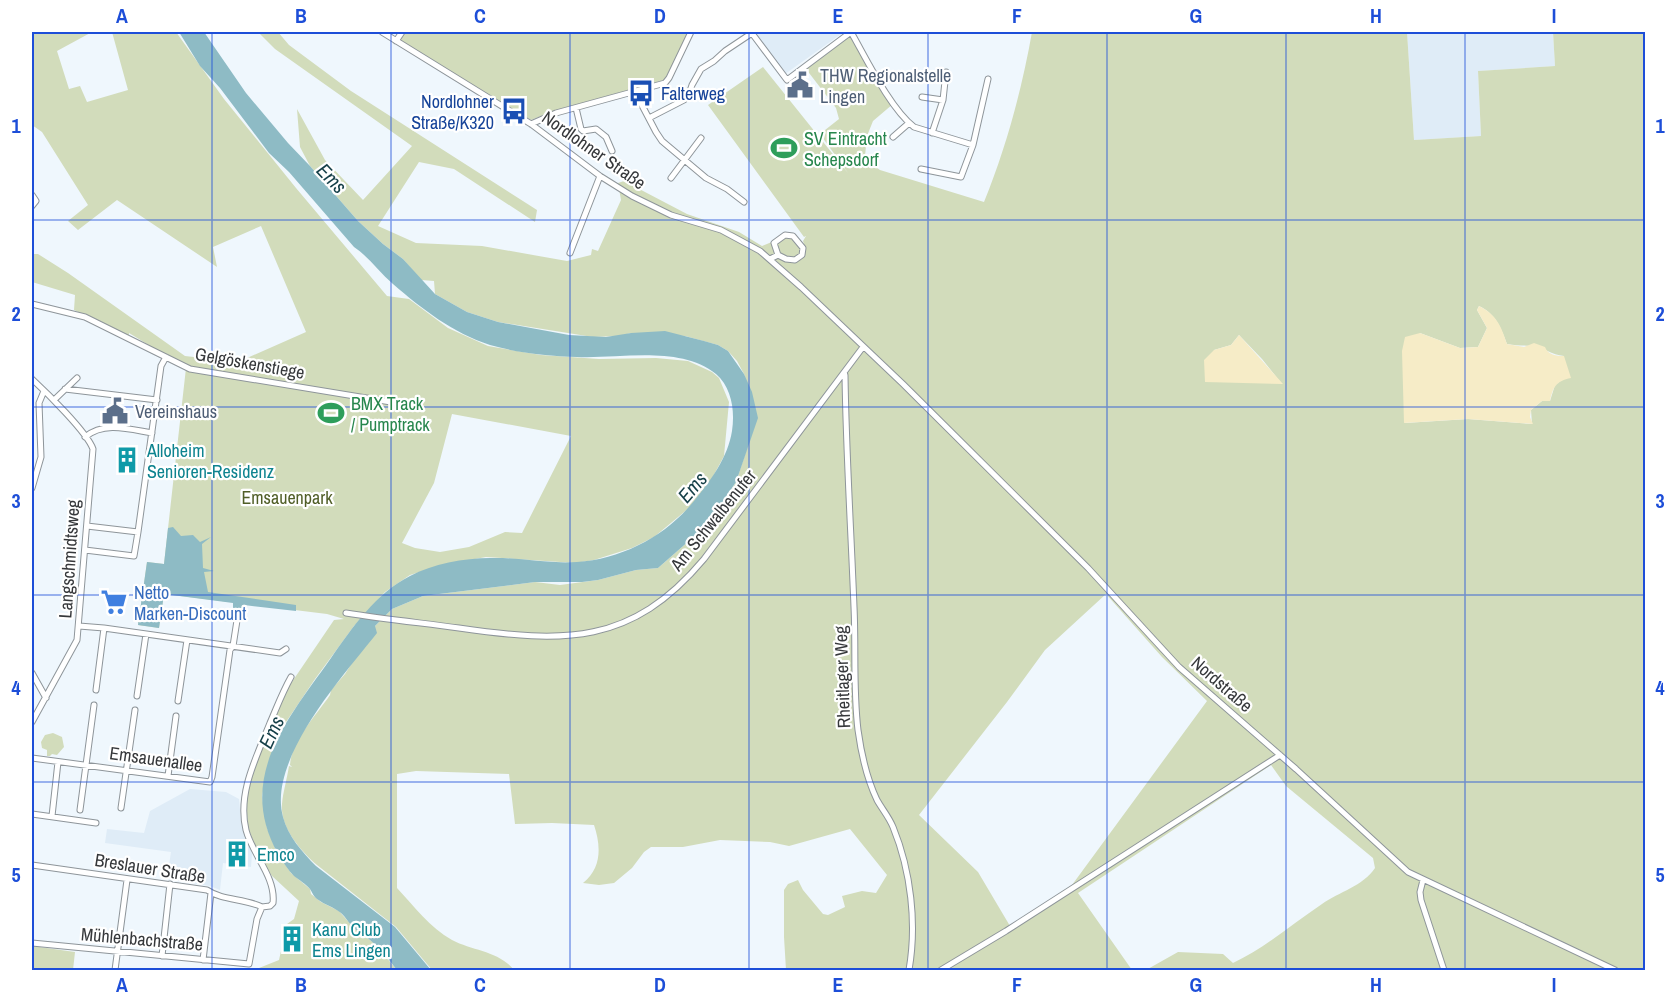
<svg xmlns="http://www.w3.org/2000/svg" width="1677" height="1002" viewBox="0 0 1677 1002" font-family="'Archivo Narrow',sans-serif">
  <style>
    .built { fill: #dfecf7 }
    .green { fill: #d2dcbb; fill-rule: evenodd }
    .sand { fill: #f6ecc7 }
    .water { fill: #8ebbc5 }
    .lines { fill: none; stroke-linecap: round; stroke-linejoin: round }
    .minor-casing { stroke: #8e959a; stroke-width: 7 }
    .minor { stroke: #fff; stroke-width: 5 }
    .grid { fill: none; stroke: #1d4ed8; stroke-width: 1.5; stroke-opacity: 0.55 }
    .labels { text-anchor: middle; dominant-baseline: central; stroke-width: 4.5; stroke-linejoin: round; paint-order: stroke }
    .service-label { font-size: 18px; fill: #4e5e75; stroke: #fff; text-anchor: start }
    .transit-label { font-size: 18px; fill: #164399; stroke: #fff; text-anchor: start }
    .leisure-label { font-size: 18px; fill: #27864d; stroke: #fff; text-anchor: start }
    .street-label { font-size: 18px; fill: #36383b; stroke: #fff }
    .culture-label { font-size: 18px; fill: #0d838f; stroke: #fff; text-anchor: start }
    .park-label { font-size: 18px; fill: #505e27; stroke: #fff }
    .shop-label { font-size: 18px; fill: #366cbe; stroke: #fff; text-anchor: start }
    .water-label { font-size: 20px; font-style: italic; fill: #143e47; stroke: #fff }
    .neatline { fill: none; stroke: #1d4ed8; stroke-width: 2 }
    .grid-label { font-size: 20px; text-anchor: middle; font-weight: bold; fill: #1d4ed8 }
  </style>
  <rect width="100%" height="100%" fill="#eff7fd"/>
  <path class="built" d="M755 32H844L785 74Z
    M1407 32H1553L1555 66 1478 71 1481 136 1414 140Z
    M190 789 226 792 239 799 241 820 252 854 251 867 223 863 220 890 210 886 167 879 171 852 105 843 107 829 144 833 150 811Z"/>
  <path class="green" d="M32 32H92L57 51 69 89 80 86 87 102 128 90 112 32H176L224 99 296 188 387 296 409 299 448 328 488 346 541 355 599 359 656 358 688 361 712 372 719 378 729 402 724 456 710 482 689 508 654 537 632 548 594 560 575 563 486 557 442 565 410 575 385 592 354 626 315 679 278 734 269 761 262 796 267 828 277 853 291 873 310 889 311 894 321 902 339 911 354 928 374 943 397 970H254L279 960 287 924 294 919 299 901 272 876 262 862 248 828 246 797 258 755 279 701 334 620 344 619 327 614 164 594 159 628 138 625 147 562 164 564 186 368 129 333V336L74 310 75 295 32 282V254H38L68 273 185 356 238 362 306 332 261 226 213 247 217 267 117 200 78 230 68 221 88 205 42 132 32 125ZM452 414 571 436 522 533 505 532 469 547 440 552 415 548 402 543 434 483Z
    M258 32H278L289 45 351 91 537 210 535 222 454 169 419 162 378 226 416 243 482 246 567 261 591 255 592 249 598 251 621 200 618 183 624 181 687 214 739 232 762 246 789 235 802 245 804 244 803 241 806 236 804 237 708 105 763 67 848 173 820 134 839 119 836 108 806 69 851 33 893 104 873 121 867 136 865 156 871 164 880 170 984 202C1006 148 1022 89 1032 32H1407L1414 140 1481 136 1478 71 1555 66 1553 32H1645V970H1146L1178 952 1223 954 1233 963C1265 948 1292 924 1322 904 1339 892 1363 886 1375 868L1373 858 1286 786 1271 765 1078 893 1132 970H786L784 937V890L788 884 798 880 803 890 823 914 828 915 845 907 842 896 862 891 876 893 887 875 850 829 789 846 770 842 720 840 683 847H651L644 852 632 868 614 883 599 885 583 883C602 868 601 846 594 825L552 823 515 824 509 774 416 771 397 774V888C414 906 430 928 452 940 473 951 499 951 514 970H432L396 927 317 865C301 851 280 828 282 804 283 792 287 779 289 766L292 767 290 765C292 739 316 716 330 695L331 690 345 674 375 626 392 609 423 596 535 582 560 585 598 580 636 570 658 568 706 526 718 511 736 482 757 418 744 374 737 361 728 351 718 345 685 336 631 333 619 336 593 337 498 322 467 312 435 294 434 281 421 280 403 259 383 244 358 221 310 166 300 147 297 109 325 160 363 200 412 146 275 49ZM1479 306C1496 314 1501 328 1507 344 1516 346 1523 345 1531 346 1543 347 1552 355 1564 356L1562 380 1555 385 1550 401H1542L1531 410 1532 424 1468 419 1405 423 1404 391 1420 333 1460 348 1478 347 1487 328 1477 310ZM1239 335 1262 359 1282 384 1214 350 1231 345ZM1106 594 1162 657 1207 701 1072 885 1010 926 978 872 919 815 1007 702 1045 650Z
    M402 32H688L668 76 664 80 551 112 531 120 398 41Z
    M53 733 62 737 64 747 57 755 52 754 50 756H47V750L42 748 41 742 45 735Z
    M32 946 75 952 73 970H32Z"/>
  <path class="sand" d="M1479 306C1497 315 1501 326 1507 344L1524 347 1534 343 1545 347C1548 355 1556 356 1564 356L1571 378C1556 381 1553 387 1550 401H1542L1531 410 1530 417 1533 424 1468 419 1404 423 1402 351 1405 337 1420 333 1460 348 1478 347 1487 328 1477 310Z
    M1239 335 1283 384 1205 382 1204 360 1214 350 1231 345Z"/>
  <path class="water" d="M179 32H204L246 93 288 143 310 166 358 221 383 244 403 259 435 294 467 312 498 322 569 335 606 337 631 333 665 331 704 341 718 345 728 351 744 374 752 392 758 418 736 482 706 526 658 568 636 570 598 580 582 582H535L423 596 392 609 375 626 377 633C344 675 267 759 283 817 288 836 302 852 316 866L395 927 431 970H397C389 960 381 949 370 940 365 936 359 933 354 928 349 924 346 917 341 913 334 907 325 905 317 899 314 897 312 892 310 889 306 884 299 880 294 876 288 870 283 862 278 854 235 777 289 718 331 658 352 628 376 593 410 576 434 563 469 557 496 558 523 558 550 564 577 562 622 559 666 536 694 501 711 480 728 457 732 431 735 411 732 388 716 374 680 345 620 359 577 357 548 356 518 353 490 345 453 333 422 309 393 284 379 272 369 257 354 247L289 172 269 153 220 88 200 66Z
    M173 527 181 536 193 535 200 542 211 537 202 544 203 568 214 571 204 572 208 592 296 605V611L244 605 242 610 233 609V603L164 594 159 628 138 625 147 562 164 564 168 528Z"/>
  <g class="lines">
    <g class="minor-casing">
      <path id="minor" d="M382 32 531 124 600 176 632 196 671 215 721 230 760 251 801 287 903 384 1088 568 1179 667 1296 769 1408 872 1615 970
        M751 32 787 80 851 32C867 60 890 108 914 127L973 145
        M396 41 402 32
        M635 92 656 132 662 141 706 178 727 189 744 202
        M922 97 943 100
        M576 108 581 129 583 131 596 129 606 137 612 151
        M649 118 684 100 689 94 692 85 701 69 714 61 725 51 752 33
        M531 124 556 113 665 83 669 78 691 32
        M932 133 943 100 946 72
        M893 137 909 123
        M921 169 961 177 973 145 988 79
        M671 178 701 138
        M32 195 36 201 32 206
        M570 253 600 176
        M770 259 778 255 786 259 795 260 802 255 803 248 793 236 785 235 774 243 778 255
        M32 304 85 317 190 369 403 404
        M845 375C846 452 851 529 854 607 856 648 853 689 858 730 861 752 867 779 877 800 882 809 889 817 893 827 911 871 917 924 909 970
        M32 379C46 392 87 432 93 449L77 640 32 722
        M65 389 157 400
        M54 400 77 378
        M85 437C104 421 129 429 152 433
        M32 488 41 457 39 403 44 391
        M87 526 138 532 161 366 166 357
        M85 550 134 556 138 532
        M346 613C384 619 422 623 459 628 564 643 631 646 704 559L863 347
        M79 626 104 628 280 653 286 649
        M32 673 46 698
        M96 690 104 628
        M137 696 146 634
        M178 701 187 640
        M32 758 210 782 212 777 230 650 233 646 238 614
        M168 776 176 716
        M121 808 135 710
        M80 810 94 705
        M32 814 96 823
        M52 816 58 762
        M32 865 207 890C223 901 244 898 262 907
        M1423 880 1420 892 1421 900 1444 970
        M262 907 270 906 273 903C276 877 252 854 246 830 237 793 257 756 270 723 277 707 282 693 291 677
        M32 943 249 964 257 919 262 907
        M162 956 170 884
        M203 960 211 893
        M115 970 127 880
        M941 970 1006 931 1280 755"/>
    </g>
    <use href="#minor" class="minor"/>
  </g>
  <path class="grid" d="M212 32V970M391 32V970M570 32V970M749 32V970M928 32V970M1107 32V970M1286 32V970M1465 32V970M32 220H1646M32 407H1646M32 595H1646M32 782H1646"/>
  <defs>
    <g id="civic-bare" transform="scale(2.07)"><path d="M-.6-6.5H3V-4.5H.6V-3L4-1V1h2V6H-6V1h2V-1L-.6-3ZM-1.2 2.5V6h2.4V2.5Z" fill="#5c6f8a" stroke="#fff" stroke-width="2.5" paint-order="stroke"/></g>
    <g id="bus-bare" transform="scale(2.07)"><path d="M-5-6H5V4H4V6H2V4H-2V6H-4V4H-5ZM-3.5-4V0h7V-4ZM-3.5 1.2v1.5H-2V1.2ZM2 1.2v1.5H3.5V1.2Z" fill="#1a4fb4" stroke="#fff" stroke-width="2.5" paint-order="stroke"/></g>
    <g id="stadium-bare" transform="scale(2.07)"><path d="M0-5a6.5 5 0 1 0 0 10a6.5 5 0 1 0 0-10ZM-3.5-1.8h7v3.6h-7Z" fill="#2e9e5b" stroke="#fff" stroke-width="2.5" paint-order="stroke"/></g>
    <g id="building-bare" transform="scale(2.07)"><path d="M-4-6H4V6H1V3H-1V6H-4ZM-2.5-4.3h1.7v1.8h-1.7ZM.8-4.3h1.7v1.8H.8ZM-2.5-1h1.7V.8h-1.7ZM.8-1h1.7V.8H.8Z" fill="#0f9aa8" stroke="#fff" stroke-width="2.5" paint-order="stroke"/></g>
    <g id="supermarket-bare" transform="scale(2.07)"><path d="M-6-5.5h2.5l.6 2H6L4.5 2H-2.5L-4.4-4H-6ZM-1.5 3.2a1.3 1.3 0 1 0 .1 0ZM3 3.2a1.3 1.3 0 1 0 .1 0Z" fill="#3f7fe0" stroke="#fff" stroke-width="2.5" paint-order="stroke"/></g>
  </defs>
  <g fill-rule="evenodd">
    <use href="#civic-bare" x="800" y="85"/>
    <use href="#bus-bare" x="641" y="93"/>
    <use href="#bus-bare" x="514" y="111"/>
    <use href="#stadium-bare" x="784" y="148"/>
    <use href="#civic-bare" x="115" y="411"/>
    <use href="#stadium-bare" x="331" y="413"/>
    <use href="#building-bare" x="127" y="460"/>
    <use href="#supermarket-bare" x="114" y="602"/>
    <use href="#building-bare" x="237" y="854"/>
    <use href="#building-bare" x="292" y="939"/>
  </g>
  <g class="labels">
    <g class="service-label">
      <text x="820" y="75">THW Regionalstelle<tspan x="820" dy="21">Lingen</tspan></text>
      <text x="135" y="411">Vereinshaus</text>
    </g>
    <g class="transit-label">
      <text x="661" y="93">Falterweg</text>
      <text x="494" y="101" text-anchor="end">Nordlohner<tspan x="494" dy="21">Straße/K320</tspan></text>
    </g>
    <g class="leisure-label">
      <text x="804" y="138">SV Eintracht<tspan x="804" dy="21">Schepsdorf</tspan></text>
      <text x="351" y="403">BMX Track<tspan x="351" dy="21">/ Pumptrack</tspan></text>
    </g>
    <g class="street-label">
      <text transform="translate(594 150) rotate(35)">Nordlohner Straße</text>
      <text transform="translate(250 363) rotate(10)">Gelgöskenstiege</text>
      <text transform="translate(713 520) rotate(-51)">Am Schwalbenufer</text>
      <text transform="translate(69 559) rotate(-86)">Langschmidtsweg</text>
      <text transform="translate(842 677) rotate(-92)">Rheitlager Weg</text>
      <text transform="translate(1222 684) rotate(41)">Nordstraße</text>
      <text transform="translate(156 759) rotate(8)">Emsauenallee</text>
      <text transform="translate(150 868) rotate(9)">Breslauer Straße</text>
      <text transform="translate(142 939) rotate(5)">Mühlenbachstraße</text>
    </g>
    <g class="culture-label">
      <text x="147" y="450">Alloheim<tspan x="147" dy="21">Senioren-Residenz</tspan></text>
      <text x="257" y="854">Emco</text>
      <text x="312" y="929">Kanu Club<tspan x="312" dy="21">Ems Lingen</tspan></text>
    </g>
    <g class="park-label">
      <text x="287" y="497">Emsauenpark</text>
    </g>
    <g class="shop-label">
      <text x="134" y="592">Netto<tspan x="134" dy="21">Marken-Discount</tspan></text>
    </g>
    <g class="water-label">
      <text transform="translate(332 178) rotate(46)">Ems</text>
      <text transform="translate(692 487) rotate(-49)">Ems</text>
      <text transform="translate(271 732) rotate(-65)">Ems</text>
    </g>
  </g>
  <rect width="1677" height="1002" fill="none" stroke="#ffffff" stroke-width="66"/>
  <rect x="33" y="33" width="1611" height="936" class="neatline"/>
  <g class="grid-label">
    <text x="122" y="23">A</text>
    <text x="301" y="23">B</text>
    <text x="480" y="23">C</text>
    <text x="660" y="23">D</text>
    <text x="838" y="23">E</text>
    <text x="1017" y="23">F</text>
    <text x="1196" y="23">G</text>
    <text x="1376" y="23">H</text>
    <text x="1554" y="23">I</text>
    <text x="16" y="133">1</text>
    <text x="1660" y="133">1</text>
    <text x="16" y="321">2</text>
    <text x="1660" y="321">2</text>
    <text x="16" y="508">3</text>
    <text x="1660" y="508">3</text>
    <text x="16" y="695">4</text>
    <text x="1660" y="695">4</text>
    <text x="16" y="882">5</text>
    <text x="1660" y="882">5</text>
    <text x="122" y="992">A</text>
    <text x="301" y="992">B</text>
    <text x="480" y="992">C</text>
    <text x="660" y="992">D</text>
    <text x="838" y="992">E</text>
    <text x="1017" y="992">F</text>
    <text x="1196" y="992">G</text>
    <text x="1376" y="992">H</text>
    <text x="1554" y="992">I</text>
  </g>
</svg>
